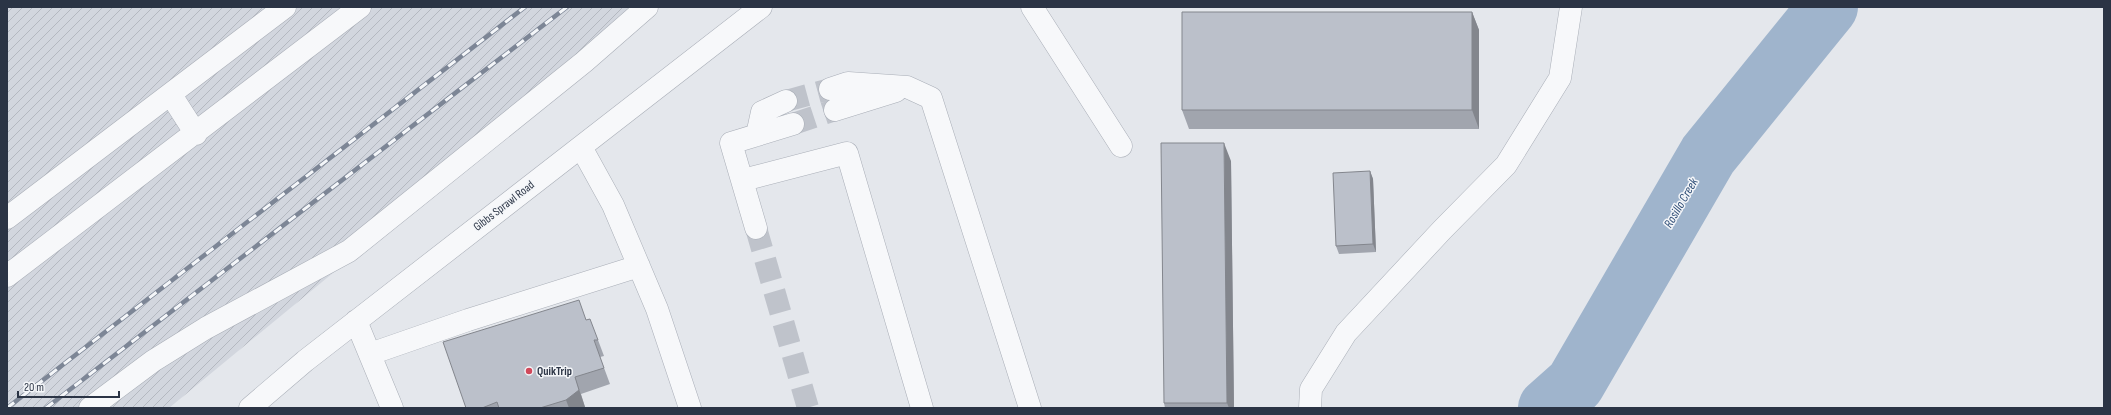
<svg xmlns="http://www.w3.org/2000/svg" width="2111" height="415" viewBox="0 0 2111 415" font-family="'Sofia Sans Condensed',sans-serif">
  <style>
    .industrial { fill: url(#industrial-furrows) }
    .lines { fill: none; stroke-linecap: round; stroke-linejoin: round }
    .river { stroke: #9fb4cc; stroke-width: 60 }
    .minor-tunnel { stroke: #bfc3cb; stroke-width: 22; stroke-dasharray: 22 11; stroke-linecap: butt }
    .minor-casing { stroke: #a9aeb7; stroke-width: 23 }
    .minor { stroke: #f7f8fa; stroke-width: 22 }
    .rail-casing { stroke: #7d8696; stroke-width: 4.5 }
    .rail { stroke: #f4f6f9; stroke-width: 3; stroke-dasharray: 9; stroke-linecap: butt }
    .wall { fill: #a1a5ae }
    .shaded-wall { fill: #83868d }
    .building { fill: #bbc0ca; stroke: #83868d }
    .poi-dot { fill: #d1495b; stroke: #f4f6f9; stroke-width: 1.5 }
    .labels { text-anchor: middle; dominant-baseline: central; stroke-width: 3; stroke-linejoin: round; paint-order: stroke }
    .street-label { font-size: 12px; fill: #2b3445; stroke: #f4f6f9 }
    .poi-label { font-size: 12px; font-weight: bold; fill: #2b3445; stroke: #f4f6f9; text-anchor: start }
    .water-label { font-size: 13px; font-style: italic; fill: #34527a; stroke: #f4f6f9 }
  </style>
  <defs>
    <pattern id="industrial-furrows" width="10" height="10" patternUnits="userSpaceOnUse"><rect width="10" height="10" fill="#d2d6de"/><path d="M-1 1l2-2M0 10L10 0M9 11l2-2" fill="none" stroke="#b4b8c0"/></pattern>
  </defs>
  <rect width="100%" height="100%" fill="#e4e7ec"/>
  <path class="industrial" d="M7 7H656L169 408H7Z"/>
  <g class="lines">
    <path class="river" d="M1548 408 1575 384 1708 155 1828 7"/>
    <path class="minor-tunnel" d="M786 101 830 89
      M793 124 835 110
      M756 228 808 408"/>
    <g class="minor-casing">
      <path id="minor" d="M1032 7 1121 146
        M830 89 848 83 907 87 931 98 1030 408
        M171 95 196 134
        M835 110 896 91
        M757 135 762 112 786 101
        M581 147 613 205 657 309 690 408
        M743 180 847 153 922 408
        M7 218 285 7
        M756 228 731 143 793 124
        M7 276 360 7
        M356 321 392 408
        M370 354 468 320 639 266
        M90 408 153 361 206 328 349 251 584 62 647 7
        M250 408 305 361 761 7
        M1310 408 1311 389 1346 333 1442 230 1506 165 1560 78 1571 7"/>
    </g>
    <use href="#minor" class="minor"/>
    <g class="rail-casing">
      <path id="rail" d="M7 408 525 7
        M46 408 567 7"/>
    </g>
    <use href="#rail" class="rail"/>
  </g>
  <path class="wall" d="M1472 12 1479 30V129H1189L1182 110Z
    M1231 161 1234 408H1165L1164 403Z
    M1370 171 1373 179 1376 252 1339 254 1336 246Z
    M586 320 598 340 604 356 600 357 610 384 581 394 585 407 583 408H466Z"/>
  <path class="shaded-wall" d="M1472 12 1479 30V129L1472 110Z
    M1224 143 1231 161 1234 408H1229L1227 403Z
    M1370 171 1373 179 1376 252 1373 244Z
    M575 377 585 407 583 408H569L566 400Z"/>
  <path class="building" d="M1182 12H1472V110H1182Z
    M1161 143H1224L1227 403H1164Z
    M1370 171 1373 244 1336 246 1333 173Z
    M579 300 586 320 590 319 598 340H594L604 368 575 377 579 390 566 400 540 408H499L497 402 482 408H466L443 342Z"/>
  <circle class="poi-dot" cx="529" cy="371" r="4"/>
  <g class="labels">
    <g class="street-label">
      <text transform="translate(504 206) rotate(-38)">Gibbs Sprawl Road</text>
    </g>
    <g class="poi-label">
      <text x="537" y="371">QuikTrip</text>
    </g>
    <g class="water-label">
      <text transform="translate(1681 203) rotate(-60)">Rosillo Creek</text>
    </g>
  </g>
  <rect width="2111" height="415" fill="none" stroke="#2b3445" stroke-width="16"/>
  <path d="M18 391v6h101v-6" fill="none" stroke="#2b3445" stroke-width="2"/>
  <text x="24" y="391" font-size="12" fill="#2b3445" stroke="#f4f6f9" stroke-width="3" paint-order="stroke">20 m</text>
</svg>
